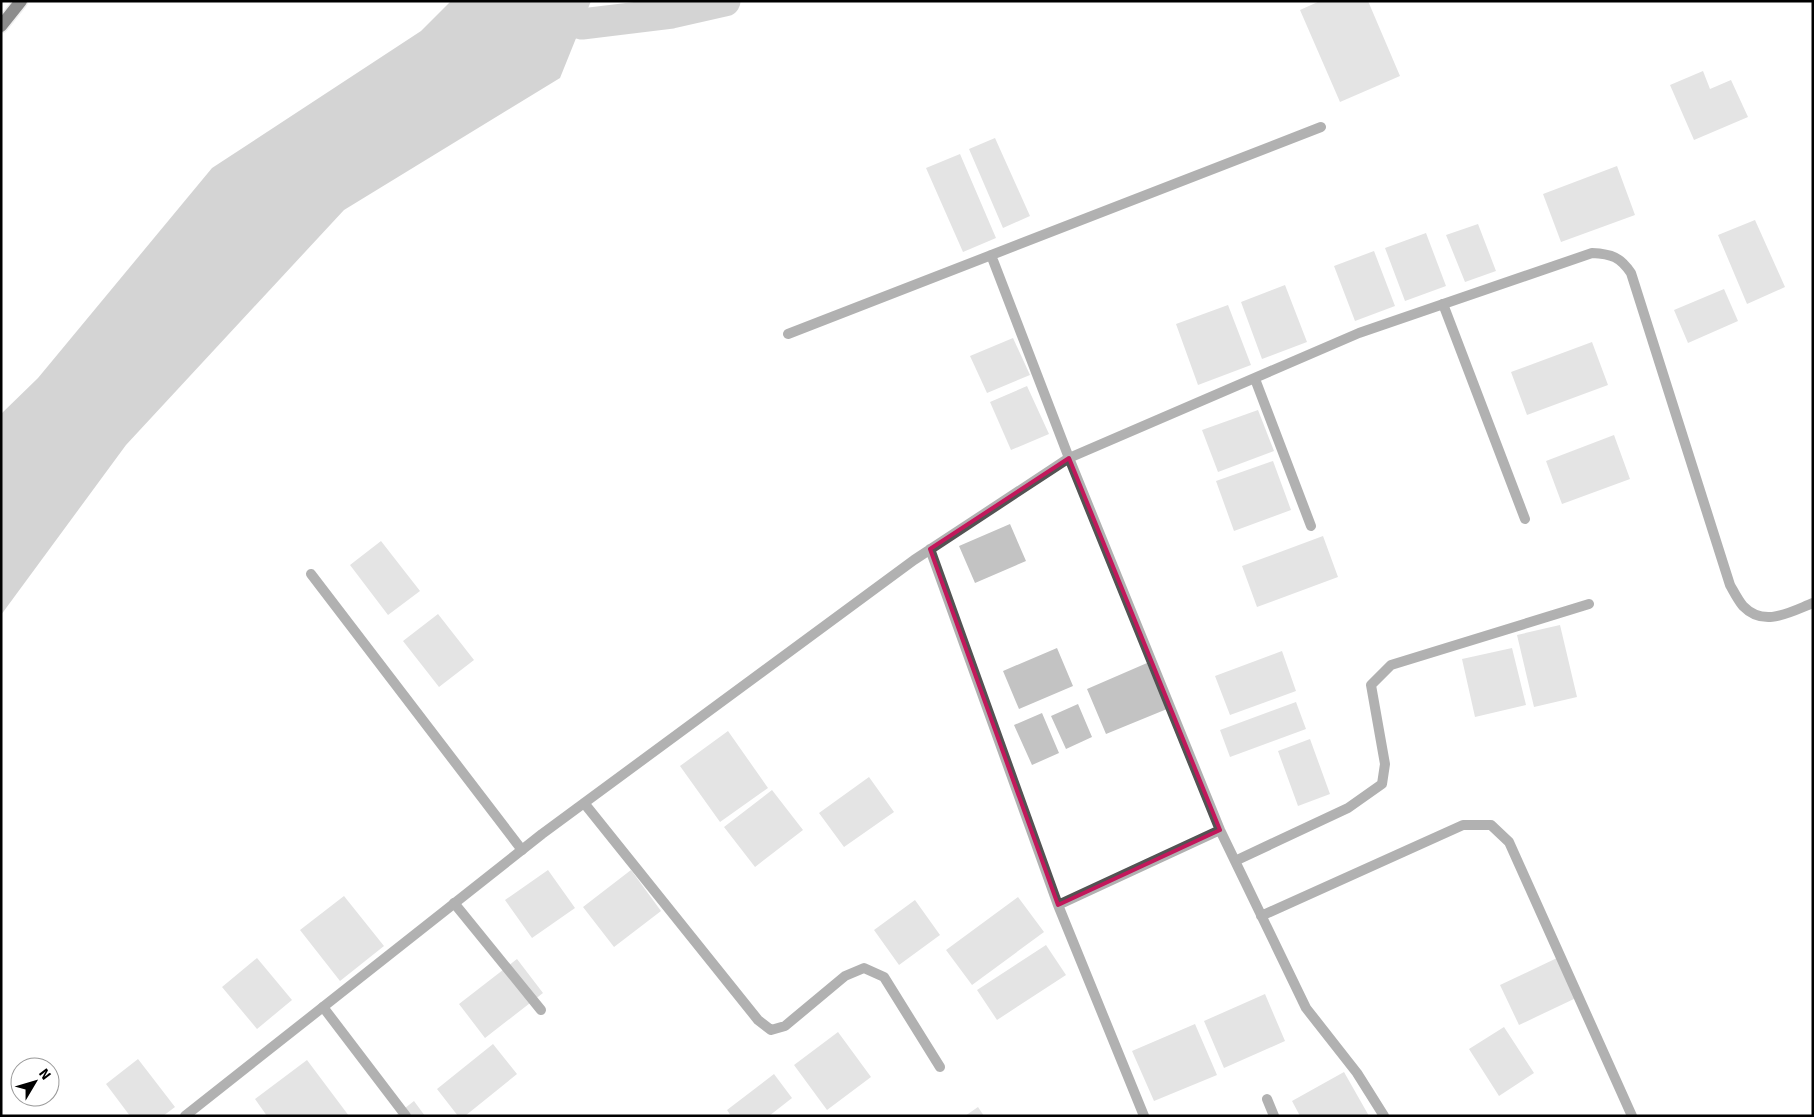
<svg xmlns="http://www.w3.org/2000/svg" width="1814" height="1117" viewBox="0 0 1814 1117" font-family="Signika,sans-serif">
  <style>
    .water { fill: #a1a1a1 }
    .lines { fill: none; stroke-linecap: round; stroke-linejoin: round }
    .canal { stroke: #a1a1a1; stroke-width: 31 }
    .building { fill: #c3c3c3 }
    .primary-casing { stroke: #dbdbdb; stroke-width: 15 }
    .service { stroke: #535353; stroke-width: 10 }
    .minor { stroke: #535353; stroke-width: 10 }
    .primary { stroke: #000; stroke-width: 12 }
    .marked { fill: none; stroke: #c2185b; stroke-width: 4; stroke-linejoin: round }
  </style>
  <rect width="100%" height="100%" fill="#fff"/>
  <path class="water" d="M451 1H591L560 78 344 210 126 445 1 615V414L38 378 212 168 421 31Z"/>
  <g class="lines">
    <path class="canal" d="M542 13 582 24 672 13 725 1"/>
  </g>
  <path class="building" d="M1320 1H1368L1400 76 1340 102 1300 10Z
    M1703 71 1710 89 1731 80 1748 117 1694 140 1670 85Z
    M995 138 1030 216 1003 228 969 149Z
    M960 154 996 238 963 252 926 168Z
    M1617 166 1635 215 1561 242 1543 194Z
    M1755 220 1785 287 1747 304 1718 235Z
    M1478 224 1496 271 1465 282 1446 235Z
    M1426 233 1446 286 1405 301 1385 248Z
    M1374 251 1395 306 1355 321 1334 266Z
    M1285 285 1307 342 1262 359 1241 302Z
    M1724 289 1738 321 1688 343 1674 310Z
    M1228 305 1251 365 1198 385 1176 324Z
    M1013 338 1030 375 987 393 970 356Z
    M1592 342 1608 385 1527 415 1511 372Z
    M1027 386 1049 434 1011 450 990 402Z
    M1258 410 1274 451 1218 472 1202 430Z
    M1614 435 1630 479 1562 504 1546 461Z
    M1273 461 1291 510 1234 531 1216 481Z
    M1010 524 1026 561 975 583 959 546Z
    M1323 536 1338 577 1257 607 1242 566Z
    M381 541 420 591 388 615 350 565Z
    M438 614 474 660 439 687 403 641Z
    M1560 625 1577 697 1534 707 1517 635Z
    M1057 648 1073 686 1019 709 1003 671Z
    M1512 648 1526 705 1475 717 1462 659Z
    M1282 651 1296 691 1230 715 1215 676Z
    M1147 663 1167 709 1106 734 1087 689Z
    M1296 702 1306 729 1230 757 1220 730Z
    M1078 704 1092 737 1066 749 1051 716Z
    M1042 713 1059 753 1032 765 1014 725Z
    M728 731 768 788 720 822 680 766Z
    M1310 739 1330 794 1298 806 1278 751Z
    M869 777 894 812 844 847 819 813Z
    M772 790 803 830 755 867 724 827Z
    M548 870 575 908 532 938 505 900Z
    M631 870 661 911 614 947 583 907Z
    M344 896 384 946 340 981 300 930Z
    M1018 897 1044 932 972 985 946 950Z
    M915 900 940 935 899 965 874 930Z
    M1046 945 1066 975 997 1020 977 990Z
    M257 958 292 1000 257 1029 222 987Z
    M1557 958 1576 998 1519 1025 1500 985Z
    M517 959 543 993 485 1038 459 1004Z
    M1265 994 1285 1041 1224 1068 1204 1021Z
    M1195 1024 1217 1075 1154 1101 1132 1051Z
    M1504 1027 1534 1073 1499 1096 1469 1049Z
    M838 1032 871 1077 827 1110 794 1065Z
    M493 1044 517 1074 465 1116H458L437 1089Z
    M138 1059 175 1107 163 1116H130L106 1084Z
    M307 1060 349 1116H267L255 1099Z
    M1344 1072 1369 1116H1300L1292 1101Z
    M774 1074 792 1098 769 1116H731L727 1110Z
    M414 1101 425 1116H395Z
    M978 1107 984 1116H965Z"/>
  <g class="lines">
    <g class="primary-casing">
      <path id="primary" d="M1 26 21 1"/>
    </g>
    <path class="service" d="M1443 304 1525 519
      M1255 379 1311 526
      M311 574 522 850
      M454 903 541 1010
      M323 1007 406 1116"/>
    <path class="minor" d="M991 255 1069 458 1220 830 1306 1008 1357 1073 1384 1116
      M788 334 1321 127
      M930 549 1058 905 1144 1116
      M584 803 758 1020 771 1030 785 1026 845 976 864 968 884 977 940 1067
      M1235 861 1348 808 1382 784 1385 764 1371 685 1391 665 1589 604
      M1058 905 1220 830
      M1261 916 1463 825H1491L1509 842 1632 1116
      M1267 1099 1274 1116
      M185 1116 542 834 914 560 1069 458 1359 333 1592 253C1612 254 1620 257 1631 273L1730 585C1734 592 1738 600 1743 606 1764 628 1790 612 1813 603"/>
    <use href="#primary" class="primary"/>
  </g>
  <path d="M0 0H1814V1117H0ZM1069 458 1220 830 1058 905 930 549Z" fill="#fff" fill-opacity=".55" fill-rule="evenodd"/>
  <path class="marked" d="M1069 458 1220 830 1058 905 930 549Z"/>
  <rect width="1814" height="1117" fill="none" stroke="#000000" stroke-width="5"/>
  <g transform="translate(35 1082) rotate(52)"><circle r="24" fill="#ffffff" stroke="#999999"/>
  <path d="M0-4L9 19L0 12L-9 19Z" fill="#000000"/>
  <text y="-8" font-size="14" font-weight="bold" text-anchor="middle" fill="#000000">N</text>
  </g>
</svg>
